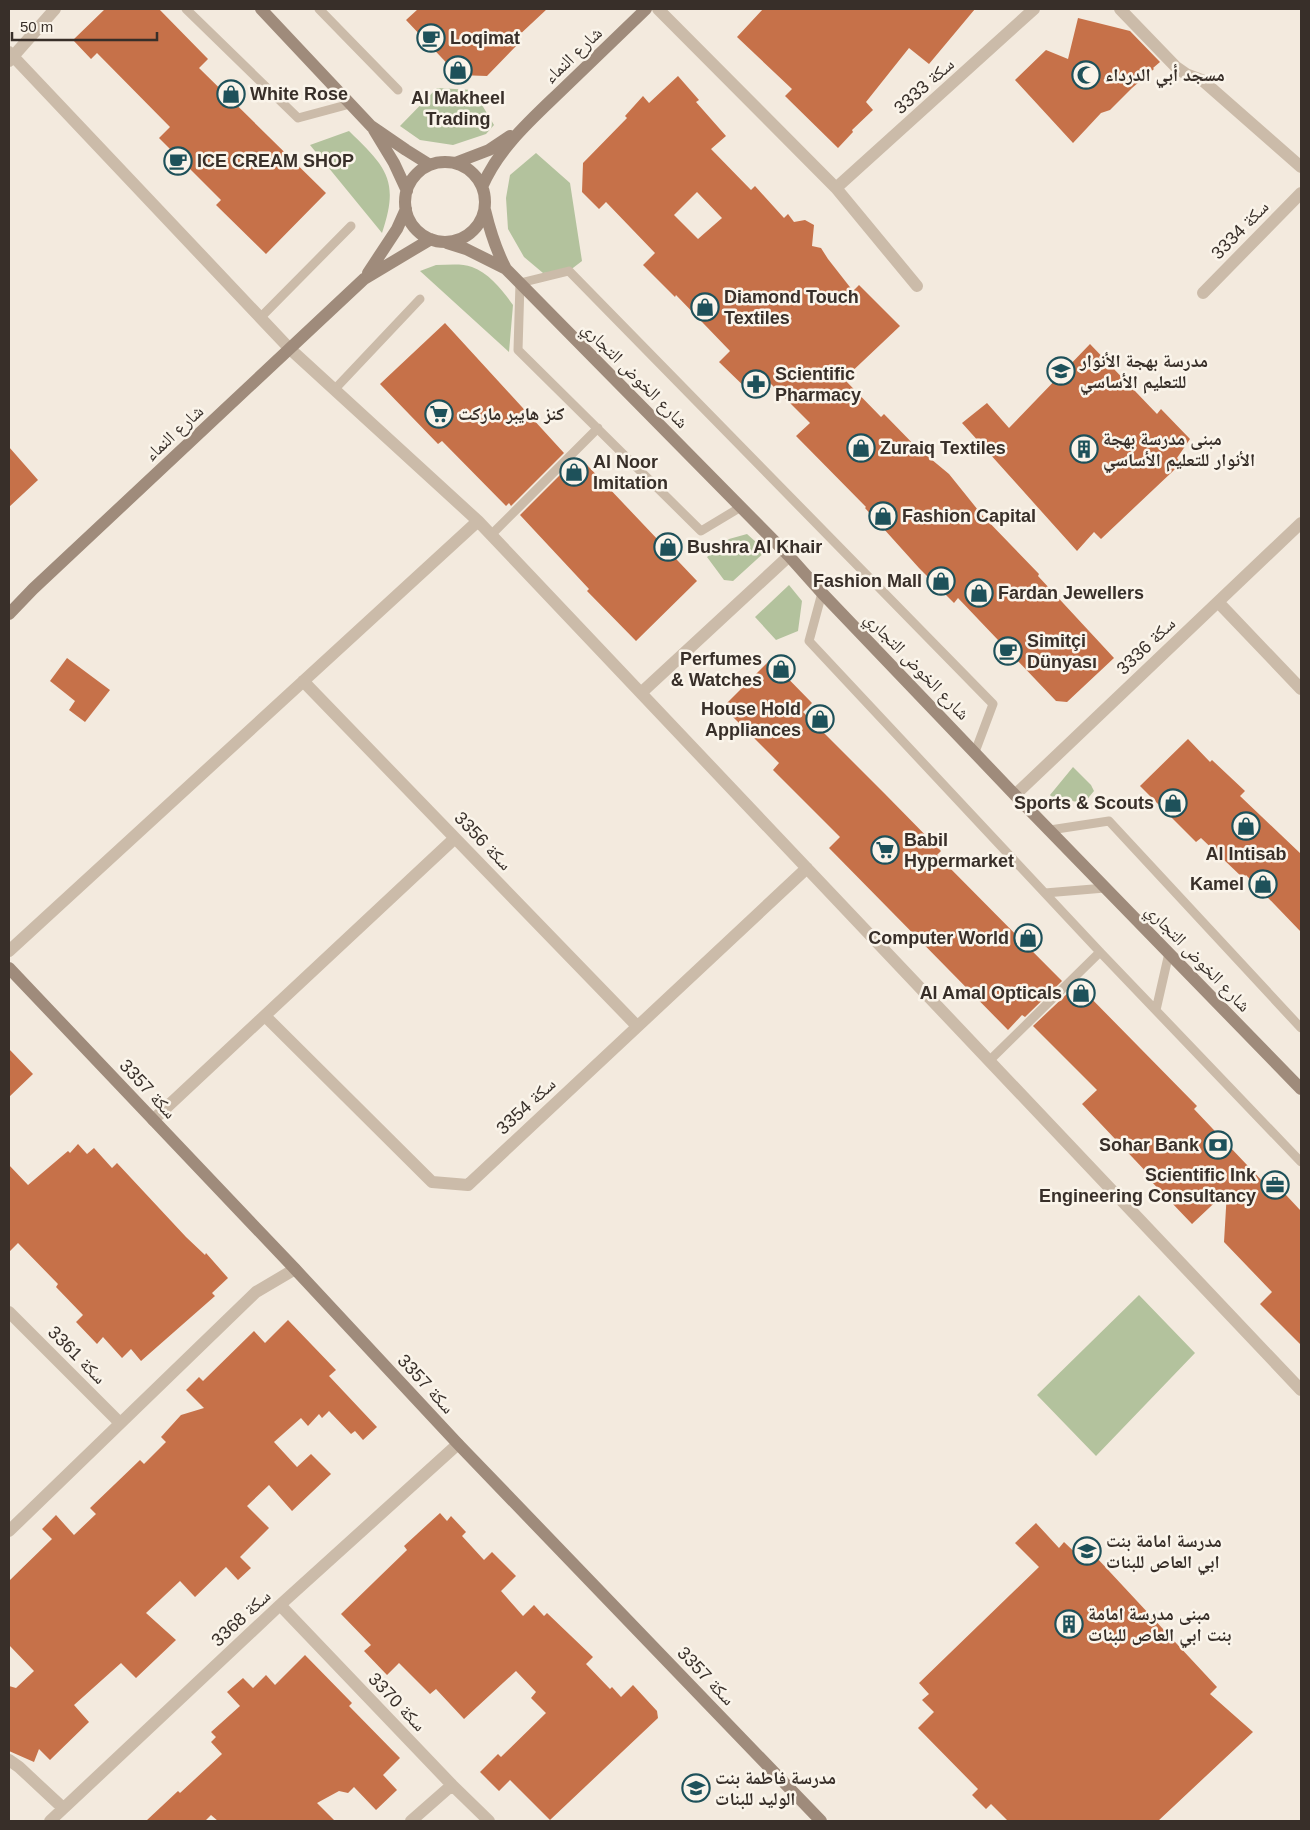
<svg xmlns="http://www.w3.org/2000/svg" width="1310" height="1830" viewBox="0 0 1310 1830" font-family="Helvetica,'Noto Naskh Arabic',sans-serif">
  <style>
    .green { fill: #b3c29d }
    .building { fill: #c67149; fill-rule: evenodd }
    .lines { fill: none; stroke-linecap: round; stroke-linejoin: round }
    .lane { stroke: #cbbba9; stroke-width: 9 }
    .street { stroke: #cbbba9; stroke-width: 12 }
    .secondary { stroke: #9f8b7b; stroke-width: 12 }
    .labels { text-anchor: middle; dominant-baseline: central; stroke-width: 5; stroke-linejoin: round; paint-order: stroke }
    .poi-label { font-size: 18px; font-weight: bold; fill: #382f29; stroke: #faf4ea; text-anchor: start }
    .street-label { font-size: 18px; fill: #382f29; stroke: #faf4ea }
  </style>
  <rect width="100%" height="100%" fill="#f3eade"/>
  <path class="green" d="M437 88 473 90 494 125 486 134 453 145 420 140 400 126Z
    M349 131C386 167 400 180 382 233L310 145Z
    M536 153 570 183 582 261 569 271 543 273 524 257 508 229 506 198 510 175Z
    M436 265C448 265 461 263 472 267 489 273 503 291 513 305L509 352 420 271Z
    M747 534 766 551 733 581 724 580 707 557 729 539Z
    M789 585 802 601 798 631 776 640 755 617Z
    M1073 767 1091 785 1094 791 1084 803 1072 801 1063 809 1050 795Z
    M1139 1295 1195 1353 1096 1456 1037 1395Z"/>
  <path class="building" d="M105 9H159L208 59 199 68 326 193 266 254 216 205 221 200 159 138 170 127 97 53 91 59 73 40Z
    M418 9H547L516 38 520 42 487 76 458 75 406 20Z
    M763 9H975L929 64 909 48 866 102 873 110 852 130 853 132 838 148 785 96 792 89 737 37Z
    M1078 18 1130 31 1160 62 1153 68 1154 69 1132 88 1110 110 1101 113 1073 143 1015 80 1046 50 1068 59Z
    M678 76 699 100 696 102 726 136 711 149 751 190 755 186 784 218 788 214 794 222 805 220 814 225 812 246 821 248 828 259 853 291 859 285 900 326 844 379 881 417 884 414 924 455 925 454 949 474 982 515 1039 574 1038 576 1114 658 1067 702 1056 701 958 598 954 603 919 568 865 508 866 507 796 436 810 423 765 378 751 393 719 362 730 351 676 295 675 297 643 265 655 253 606 202 599 209 582 192 583 163 627 118 625 116 643 96 649 103ZM697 192 722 218 698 239 674 215Z
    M445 323 564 453 511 506 509 503 506 506 442 441 438 444 380 384Z
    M1090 344 1157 414 1161 409 1190 439 1177 458 1181 463 1172 472 1101 539 1094 532 1077 551 962 423 987 403 1009 428Z
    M9 447 38 480 9 507Z
    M573 462 581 471 587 465 697 581 636 641 587 591 589 589 520 515Z
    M67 658 110 690 85 722 69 710 75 701 50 681Z
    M770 660 812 703 803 712 885 794 941 851 937 855 1062 981 1025 1017 1022 1015 1008 1030 829 848 840 837 773 770 779 763 723 707Z
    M1188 739 1210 762 1212 760 1245 791 1240 796 1301 854V932L1246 875 1243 878 1201 838 1196 842 1140 786Z
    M1080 987 1197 1106 1194 1109 1265 1184 1271 1179 1301 1211V1345L1260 1304 1272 1292 1224 1242 1227 1191 1192 1224 1149 1179 1151 1177 1082 1104 1097 1090 1033 1026 1071 990 1074 993Z
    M9 1049 33 1074 9 1097Z
    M78 1144 87 1154 94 1148 112 1168 117 1163 186 1237 205 1255 206 1253 228 1278 212 1293 215 1296 141 1361 131 1349 122 1358 103 1337 97 1344 76 1322 83 1315 56 1287 58 1284 18 1243 9 1252V1165L28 1185 68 1151 70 1153Z
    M288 1320 336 1370 329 1376 377 1427 363 1440 355 1431 351 1434 329 1411 322 1418 319 1414 308 1426 301 1418 274 1442 297 1467 311 1454 331 1474 292 1511 269 1485 247 1506 269 1528 240 1557 251 1568 238 1580 226 1567 195 1597 180 1581 146 1613 176 1640 136 1678 121 1663 74 1705 89 1722 50 1760 39 1749 34 1762 9 1751V1686L16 1688 34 1671 9 1645V1581L52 1539 42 1529 56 1515 74 1535 96 1514 90 1508 140 1460 144 1464 166 1442 161 1437 181 1415 204 1408 186 1390 199 1377 203 1381 254 1331 265 1343Z
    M440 1513 447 1521 451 1516 466 1532 462 1536 484 1560 492 1552 516 1576 501 1591 523 1616 534 1605 544 1616 547 1613 593 1657 586 1664 610 1689 612 1687 621 1697 633 1685 657 1711 658 1718 550 1820 510 1780 499 1791 480 1772 498 1754 501 1757 546 1713 531 1698 536 1692 516 1671 464 1719 436 1689 430 1694 399 1663 387 1675 364 1651 371 1645 341 1614 407 1550 404 1546Z
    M1036 1523 1059 1548 1064 1542 1088 1565 1096 1557 1217 1687 1210 1694 1253 1732 1158 1821H1008L991 1804 986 1809 972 1795 978 1789 918 1728 934 1712 922 1700 929 1694 919 1683 1039 1567 1015 1543Z
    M305 1655 352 1703 349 1706 400 1758 383 1775 397 1790 376 1810 354 1787 348 1793 339 1791 317 1803 335 1821H218L211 1815 205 1821H146L178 1791 180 1793 222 1754 211 1742 216 1737 211 1732 240 1706 227 1692 243 1678 253 1688 266 1675 275 1685Z"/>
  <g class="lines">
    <path class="lane" d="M186 9 298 118 350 104
      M319 9 398 90
      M260 318 351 226
      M334 390 420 299
      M741 507 701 531 518 350 520 283 569 271 993 704 975 752
      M491 535 598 428
      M822 593 809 641 1100 952 1301 1162
      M1050 830 1109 821 1301 1028
      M1045 893 1105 888
      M1156 1010 1169 953
      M989 1061 1100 952"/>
    <path class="street" d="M658 9 836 188 917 286
      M1120 9 1176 67 1186 74 1202 80 1301 167
      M9 52 289 348 478 521 1301 1390
      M9 61 55 9
      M836 188 1034 9
      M1203 293 1301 193
      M1218 602 1301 689
      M303 681 637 1026
      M641 693 789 556
      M1015 795 1301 523
      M9 951 478 521
      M265 1016 432 1182 468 1185 807 868
      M153 1120 455 838
      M9 1312 120 1423
      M9 1531 256 1292 295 1269
      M280 1605 452 1785 489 1821
      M9 1760 19 1767 63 1808
      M50 1821 280 1605 458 1444
      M411 1821 452 1785"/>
    <path class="secondary" d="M261 9 371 126 406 150 430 165
      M374 130 394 163 407 191
      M405 202a40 40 0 1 1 80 0a40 40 0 1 1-80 0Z
      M455 163 489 150 510 136
      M482 187C499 147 533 118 564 88 591 62 619 35 646 9
      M485 210C490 231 496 250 506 269L789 556 822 593 1015 795 1301 1089
      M447 243 466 249 506 269
      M368 273 397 229 406 209
      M9 614 33 589 364 279 431 239
      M9 968 295 1269 458 1444 821 1821"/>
  </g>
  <defs>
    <g id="cafe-ring" transform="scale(1.4375)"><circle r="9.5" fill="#faf4ea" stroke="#1e515a" stroke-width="1.5"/><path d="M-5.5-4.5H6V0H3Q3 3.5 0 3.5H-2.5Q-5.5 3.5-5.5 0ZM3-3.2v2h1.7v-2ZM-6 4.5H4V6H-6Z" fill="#1e515a"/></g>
    <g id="shop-ring" transform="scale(1.4375)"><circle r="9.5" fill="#faf4ea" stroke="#1e515a" stroke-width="1.5"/><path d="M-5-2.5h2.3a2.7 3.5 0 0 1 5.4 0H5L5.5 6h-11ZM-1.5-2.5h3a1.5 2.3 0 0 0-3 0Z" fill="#1e515a"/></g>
    <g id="mosque-ring" transform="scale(1.4375)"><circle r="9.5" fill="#faf4ea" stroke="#1e515a" stroke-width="1.5"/><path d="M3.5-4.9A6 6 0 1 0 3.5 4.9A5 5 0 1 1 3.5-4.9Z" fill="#1e515a"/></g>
    <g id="school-ring" transform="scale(1.4375)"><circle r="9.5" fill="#faf4ea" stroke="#1e515a" stroke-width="1.5"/><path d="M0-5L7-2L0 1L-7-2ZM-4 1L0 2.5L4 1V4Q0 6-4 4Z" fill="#1e515a"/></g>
    <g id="pharmacy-ring" transform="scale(1.4375)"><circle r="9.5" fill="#faf4ea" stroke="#1e515a" stroke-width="1.5"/><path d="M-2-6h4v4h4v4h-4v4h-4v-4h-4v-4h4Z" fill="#1e515a"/></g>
    <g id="supermarket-ring" transform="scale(1.4375)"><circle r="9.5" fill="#faf4ea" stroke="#1e515a" stroke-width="1.5"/><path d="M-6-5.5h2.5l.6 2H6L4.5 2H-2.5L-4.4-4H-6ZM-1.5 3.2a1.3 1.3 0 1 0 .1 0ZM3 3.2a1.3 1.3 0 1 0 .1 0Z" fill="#1e515a"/></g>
    <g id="building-ring" transform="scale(1.4375)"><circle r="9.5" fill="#faf4ea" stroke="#1e515a" stroke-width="1.5"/><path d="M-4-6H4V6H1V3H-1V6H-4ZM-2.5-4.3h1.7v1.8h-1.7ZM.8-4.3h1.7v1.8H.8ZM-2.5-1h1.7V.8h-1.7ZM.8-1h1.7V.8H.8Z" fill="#1e515a"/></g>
    <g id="bank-ring" transform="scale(1.4375)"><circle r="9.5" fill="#faf4ea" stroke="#1e515a" stroke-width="1.5"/><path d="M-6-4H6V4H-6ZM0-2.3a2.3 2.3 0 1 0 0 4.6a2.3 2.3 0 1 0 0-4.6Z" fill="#1e515a"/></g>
    <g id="office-ring" transform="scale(1.4375)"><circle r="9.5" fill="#faf4ea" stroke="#1e515a" stroke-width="1.5"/><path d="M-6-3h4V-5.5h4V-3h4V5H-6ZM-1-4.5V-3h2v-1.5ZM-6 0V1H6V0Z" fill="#1e515a"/></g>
  </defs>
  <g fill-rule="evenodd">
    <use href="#cafe-ring" x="431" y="38"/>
    <use href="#shop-ring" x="458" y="70"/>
    <use href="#mosque-ring" x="1086" y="75"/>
    <use href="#shop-ring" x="231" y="94"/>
    <use href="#cafe-ring" x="178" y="161"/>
    <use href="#shop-ring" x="705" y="307"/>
    <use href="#school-ring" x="1061" y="371"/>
    <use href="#pharmacy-ring" x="756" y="384"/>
    <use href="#supermarket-ring" x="439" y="414"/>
    <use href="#shop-ring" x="861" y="448"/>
    <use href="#building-ring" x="1084" y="449"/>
    <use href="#shop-ring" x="574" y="472"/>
    <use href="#shop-ring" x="883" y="516"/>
    <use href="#shop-ring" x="668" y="547"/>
    <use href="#shop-ring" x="941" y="581"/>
    <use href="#shop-ring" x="979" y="593"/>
    <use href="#cafe-ring" x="1008" y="651"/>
    <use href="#shop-ring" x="781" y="669"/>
    <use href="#shop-ring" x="820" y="719"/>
    <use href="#shop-ring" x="1173" y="803"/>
    <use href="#shop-ring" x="1246" y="826"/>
    <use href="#supermarket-ring" x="885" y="850"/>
    <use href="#shop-ring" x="1263" y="884"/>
    <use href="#shop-ring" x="1028" y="938"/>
    <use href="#shop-ring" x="1081" y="993"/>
    <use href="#bank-ring" x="1218" y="1145"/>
    <use href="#office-ring" x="1275" y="1185"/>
    <use href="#school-ring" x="1087" y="1551"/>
    <use href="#building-ring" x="1069" y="1624"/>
    <use href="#school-ring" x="696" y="1788"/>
  </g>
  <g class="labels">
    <g class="poi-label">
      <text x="450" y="38">Loqimat</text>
      <text x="1105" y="75">مسجد أبي الدرداء</text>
      <text x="250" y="94">White Rose</text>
      <text x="458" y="98" text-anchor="middle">Al Makheel<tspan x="458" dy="21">Trading</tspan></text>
      <text x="197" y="161">ICE CREAM SHOP</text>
      <text x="724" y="297">Diamond Touch<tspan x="724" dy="21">Textiles</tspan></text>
      <text x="1080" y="361">مدرسة بهجة الأنوار<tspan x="1080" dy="21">للتعليم الأساسي</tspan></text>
      <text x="775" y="374">Scientific<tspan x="775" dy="21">Pharmacy</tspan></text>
      <text x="458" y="414">كنز هايبر ماركت</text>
      <text x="1103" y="439">مبنى مدرسة بهجة<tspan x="1103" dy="21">الأنوار للتعليم الأساسي</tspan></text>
      <text x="880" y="448">Zuraiq Textiles</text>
      <text x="593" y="462">Al Noor<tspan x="593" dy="21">Imitation</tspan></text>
      <text x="902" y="516">Fashion Capital</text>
      <text x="687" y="547">Bushra Al Khair</text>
      <text x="922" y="581" text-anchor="end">Fashion Mall</text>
      <text x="998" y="593">Fardan Jewellers</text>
      <text x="1027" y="641">Simitçi<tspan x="1027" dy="21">Dünyası</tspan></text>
      <text x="762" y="659" text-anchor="end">Perfumes<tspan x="762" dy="21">&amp; Watches</tspan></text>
      <text x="801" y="709" text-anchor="end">House Hold<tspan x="801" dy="21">Appliances</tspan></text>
      <text x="1154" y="803" text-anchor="end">Sports &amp; Scouts</text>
      <text x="904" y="840">Babil<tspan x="904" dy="21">Hypermarket</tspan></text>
      <text x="1246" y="854" text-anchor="middle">Al Intisab</text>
      <text x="1244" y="884" text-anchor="end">Kamel</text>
      <text x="1009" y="938" text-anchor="end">Computer World</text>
      <text x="1062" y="993" text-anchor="end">Al Amal Opticals</text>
      <text x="1199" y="1145" text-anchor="end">Sohar Bank</text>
      <text x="1256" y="1175" text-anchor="end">Scientific Ink<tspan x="1256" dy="21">Engineering Consultancy</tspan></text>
      <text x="1106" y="1541">مدرسة امامة بنت<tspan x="1106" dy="21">ابي العاص للبنات</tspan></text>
      <text x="1088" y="1614">مبنى مدرسة امامة<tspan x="1088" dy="21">بنت ابي العاص للبنات</tspan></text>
      <text x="715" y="1778">مدرسة فاطمة بنت<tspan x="715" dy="21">الوليد للبنات</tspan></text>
    </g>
    <g class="street-label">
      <text transform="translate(573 55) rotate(-44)">شارع النماء</text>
      <text transform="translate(924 86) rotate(-42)">سكة 3333</text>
      <text transform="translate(1240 230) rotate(-46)">سكة 3334</text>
      <text transform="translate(635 375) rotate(45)">شارع الخوض التجاري</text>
      <text transform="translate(174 433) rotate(-43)">شارع النماء</text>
      <text transform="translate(1146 646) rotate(-44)">سكة 3336</text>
      <text transform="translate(917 666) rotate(46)">شارع الخوض التجاري</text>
      <text transform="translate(483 841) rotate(46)">سكة 3356</text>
      <text transform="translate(1198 958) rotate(46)">شارع الخوض التجاري</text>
      <text transform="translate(148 1089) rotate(47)">سكة 3357</text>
      <text transform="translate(526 1106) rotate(-43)">سكة 3354</text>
      <text transform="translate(77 1355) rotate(45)">سكة 3361</text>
      <text transform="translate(426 1384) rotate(47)">سكة 3357</text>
      <text transform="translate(241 1618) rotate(-43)">سكة 3368</text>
      <text transform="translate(706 1676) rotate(46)">سكة 3357</text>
      <text transform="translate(397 1702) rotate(46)">سكة 3370</text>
    </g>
  </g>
  <rect width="1310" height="1830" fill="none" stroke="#382f29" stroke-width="20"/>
  <path d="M12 32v8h145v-8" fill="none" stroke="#382f29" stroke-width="2.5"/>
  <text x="20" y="32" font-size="15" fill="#382f29" stroke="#faf4ea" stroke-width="4" paint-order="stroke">50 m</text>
</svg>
